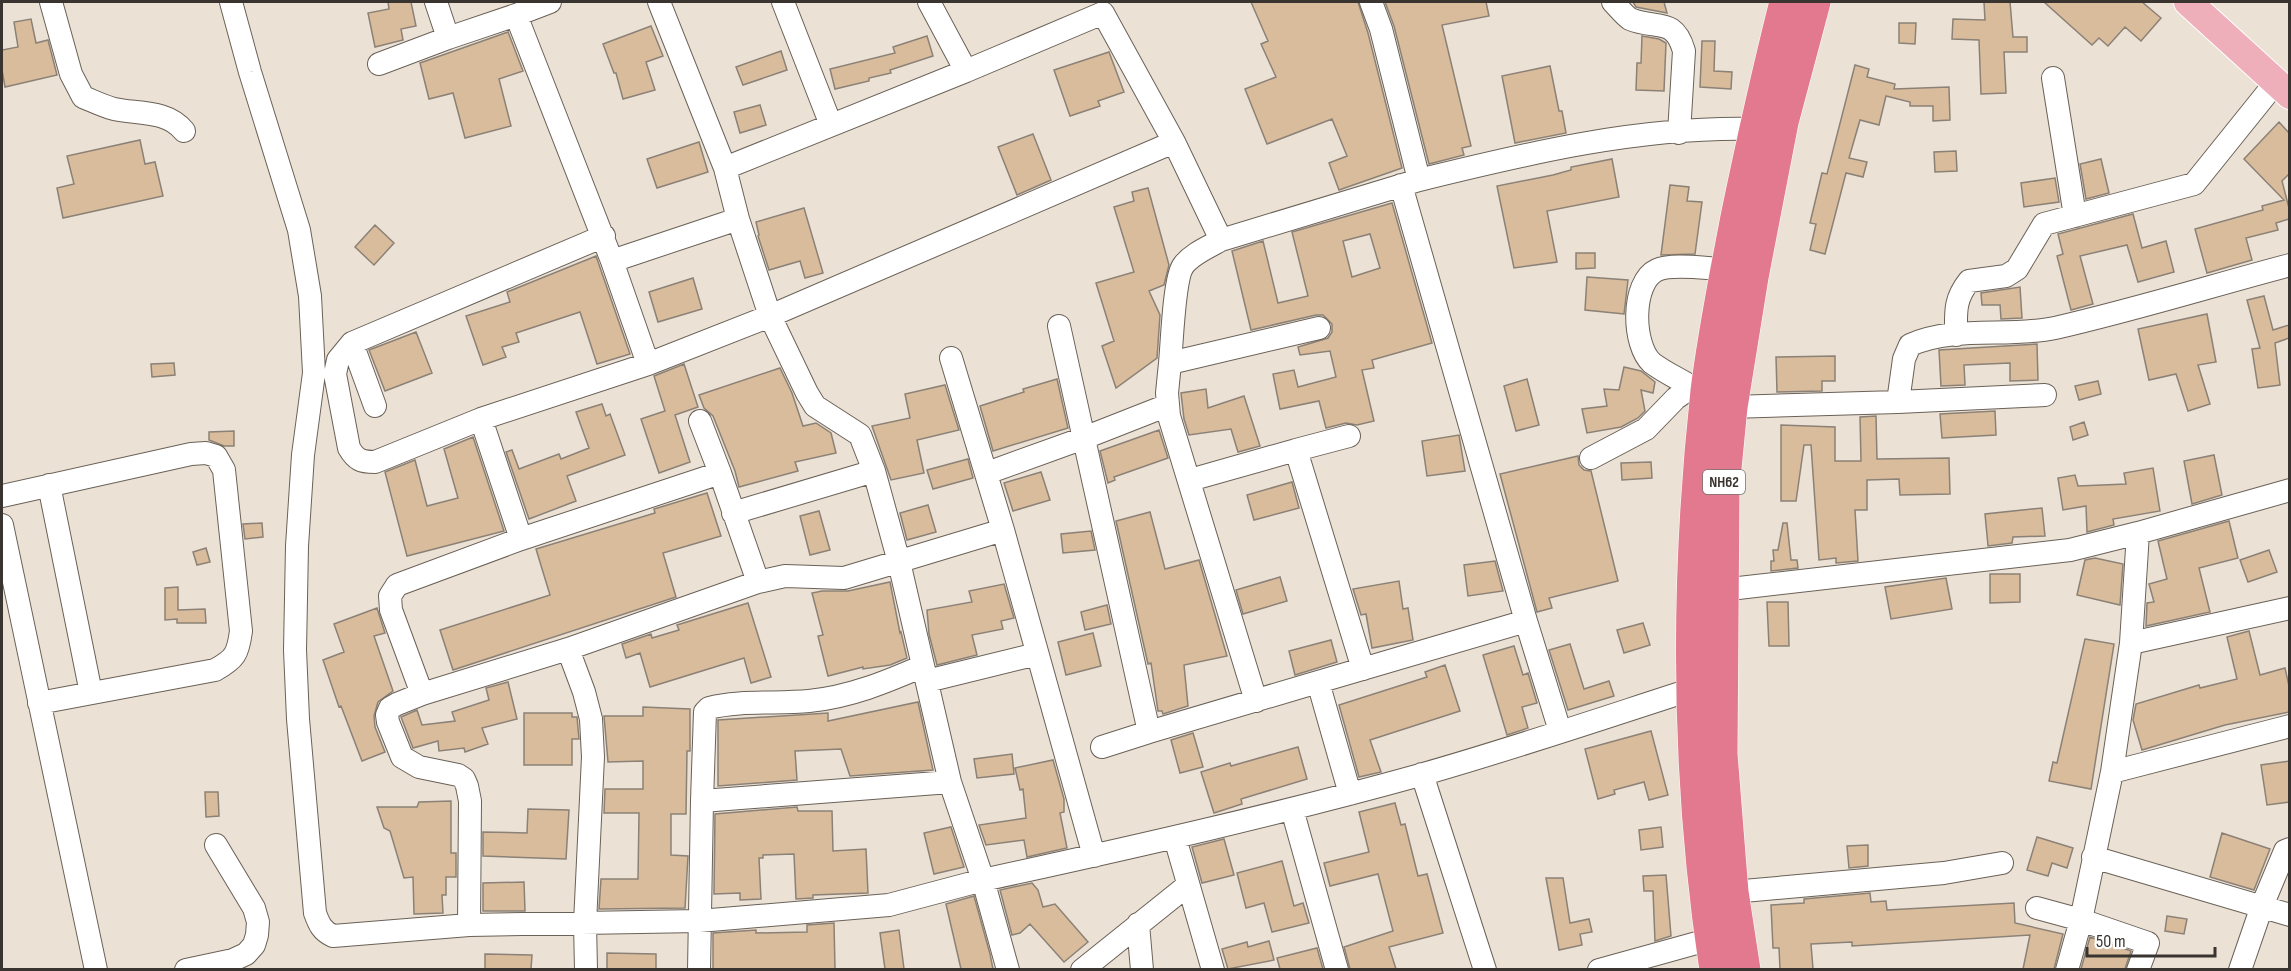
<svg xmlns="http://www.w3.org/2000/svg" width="2291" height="971" viewBox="0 0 2291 971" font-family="'Sofia Sans Condensed',sans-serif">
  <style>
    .building { fill: #d9bc9c; stroke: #8b8176; stroke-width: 1.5; fill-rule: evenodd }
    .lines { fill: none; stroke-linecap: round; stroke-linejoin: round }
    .minor-casing { stroke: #6a6157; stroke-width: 24 }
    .major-casing { stroke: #fff; stroke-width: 30 }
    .highway-casing { stroke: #fff; stroke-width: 34 }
    .minor { stroke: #fff; stroke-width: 22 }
    .major { stroke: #eeafbb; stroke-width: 28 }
    .highway { stroke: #e3798e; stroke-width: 33 }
    .labels { text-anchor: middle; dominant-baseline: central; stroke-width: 4.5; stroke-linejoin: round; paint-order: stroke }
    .shield { fill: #fff; stroke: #74716e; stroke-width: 1.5 }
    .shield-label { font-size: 15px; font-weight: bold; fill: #393430 }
  </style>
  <rect width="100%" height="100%" fill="#ece1d5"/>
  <path class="building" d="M388 2H411L416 26 401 29 403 40 375 47 368 13 389 9Z
    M1251 2H1358L1368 33 1402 168 1339 190 1329 163 1347 156 1332 119 1267 144 1245 89 1276 77 1261 44 1268 41Z
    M1385 2H1486L1489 16 1442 25 1471 146 1462 148 1464 155 1429 164 1394 26Z
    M1633 2H1664L1667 13 1636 7Z
    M1984 2H2010L2013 37H2027V52H2004L2006 93 1981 94 1979 40 1952 39 1953 19 1985 20Z
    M2044 2H2142L2161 18 2141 41 2125 27 2108 46 2099 38 2092 45Z
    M31 19 36 43 48 40 57 75 5 87 2 70V50L18 47 14 22Z
    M1899 23H1916L1915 44 1899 43Z
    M651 26 663 56 646 62 655 90 623 99 616 73H614L603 44Z
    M508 32 523 71 499 79 511 126 465 138 453 93 429 99 420 63Z
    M927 36 933 56 890 70 891 73 869 78V81L835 89 830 69 895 53 893 47Z
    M1642 36 1659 39 1666 43 1664 91 1636 90 1637 63H1641Z
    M1702 41H1715L1714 71 1732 72 1731 89 1700 87Z
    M781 51 787 70 743 85 736 67Z
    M1109 52 1124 92 1098 101 1100 106 1070 116 1054 70Z
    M1855 65 1869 69 1867 77 1895 84 1894 89 1949 87 1950 120 1933 121V106H1910V102L1886 96 1879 125 1860 120 1849 158 1867 162 1863 177 1846 173 1825 254 1810 250 1816 224 1810 223 1822 173 1827 174Z
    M1550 66 1559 111H1562L1566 133 1515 143 1502 76Z
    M760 105 766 125 740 133 734 112Z
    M2279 122 2289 133V174L2282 181 2289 208V219L2276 223 2278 230 2246 238 2252 260 2207 273 2195 229 2263 210 2262 206 2284 200 2244 159Z
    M1033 134 1051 180 1017 195 998 147Z
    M140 140 145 164 155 162 163 196 63 218 57 188 74 184 67 156Z
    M699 142 708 172 657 188 647 159Z
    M1956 151 1957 171 1935 172 1934 152Z
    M1612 159 1619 197 1547 211 1557 262 1514 268 1497 186 1553 175 1571 170V167Z
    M2101 159 2109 193 2086 199 2080 164Z
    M2055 178 2059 202 2024 207 2021 183Z
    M1670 185 1689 187 1687 201 1702 202 1695 254 1661 255Z
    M1148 188 1169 265 1164 285 1149 291 1160 315 1157 358 1116 388 1102 346 1114 341 1096 283 1134 272 1114 207 1134 201 1132 192Z
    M1392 203 1432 343 1372 360 1374 368 1362 370 1374 421 1357 425 1346 423 1326 428 1319 401 1280 409 1273 374 1294 370 1298 387 1336 377 1330 351 1300 355 1298 347 1328 338 1332 332V324L1323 315H1316L1251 330 1232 251 1263 241 1278 303 1308 296 1292 232ZM1370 234 1380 268 1352 277 1343 241Z
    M804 208 823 273 805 278 800 261 769 270 758 236 759 235 756 222Z
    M2133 214 2142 248 2166 241 2174 272 2138 282 2127 245 2080 256 2093 304 2071 310 2057 256 2063 254 2058 234Z
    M375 225 394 243 374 265 355 247Z
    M1576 253H1595V268L1576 269Z
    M596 256 630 354 597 364 580 312 516 333 519 342 502 347 506 357 483 365 466 316 510 302 507 292Z
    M1587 277 1628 280 1624 314 1585 310Z
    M693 278 702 309 658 322 649 292Z
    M2020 287 2022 318 2001 319 2000 305H1982L1981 293Z
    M2264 296 2273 330 2289 325V338L2275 343 2280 385 2258 388 2252 349 2260 348 2247 300Z
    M2207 314 2216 362 2198 365 2210 404 2188 411 2176 374 2149 380 2138 329Z
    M416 332 432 373 385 391 369 350Z
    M2037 344 2038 380 2010 381V363L1964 365 1965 385 1941 386 1939 350Z
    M1835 356V381H1822V391L1777 392 1776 357Z
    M174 363 175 375 152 377 151 364Z
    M684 364 698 407 675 415 690 462 659 473 641 419 665 411 654 376Z
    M1624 367 1641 371 1655 382 1653 393 1641 390 1645 411 1638 418 1621 427 1587 433 1582 409 1607 406 1604 389 1619 390Z
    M780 368 792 393 803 426 816 423 831 433 836 453 795 462 798 471 739 487 735 471 713 416 704 408 699 395Z
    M1057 379 1068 428 993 451 980 406 1024 392 1023 389Z
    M1527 379 1539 425 1516 431 1504 386Z
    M2098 381 2101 394 2079 400 2075 386Z
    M945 385 959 430 917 440 924 473 891 480 872 426 910 418 905 394Z
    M1206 389 1208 408 1244 396 1260 446 1238 452 1231 429 1189 435 1184 419 1181 393Z
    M602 404 606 416 610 414 625 455 567 476 576 501 529 519 506 452 512 450 519 469 559 454 561 459 589 448 576 412Z
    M1995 411 1996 435 1942 438 1940 414Z
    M1876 416 1877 459 1949 458 1950 494 1900 495 1899 479 1867 480V510H1855L1858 561 1836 563V558L1819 560 1811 445H1804L1796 501H1781V425L1835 427V461H1861L1860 417Z
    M2084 422 2088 435 2073 440 2070 427Z
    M1159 430 1168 458 1114 477 1115 480 1108 483 1100 451Z
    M234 431V446H224L209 440V432Z
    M1459 435 1465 471 1427 476 1422 441Z
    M473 437 504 531 407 556 385 472 415 460 427 506 458 498 444 449Z
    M2214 455 2222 495 2192 504 2184 461Z
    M1578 456 1579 465 1584 470 1591 471 1618 581 1549 598 1552 608 1537 612 1500 474Z
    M968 459 973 478 933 489 927 470Z
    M1651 462 1652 478 1622 480 1621 463Z
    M2153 468 2160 511 2113 519 2114 525 2087 532 2086 506 2063 510 2058 478 2075 475 2078 486 2126 484 2124 473Z
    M1041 472 1050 500 1013 511 1004 483Z
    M1292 482 1299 508 1254 520 1247 495Z
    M707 493 721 536 663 553 676 597 453 670 440 630 550 595 536 549 655 513 654 509Z
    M928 505 936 532 907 540 900 513Z
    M2042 508 2045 536 2013 537 2012 543 1988 546 1985 514Z
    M819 511 830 550 810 555 800 516Z
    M1150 512 1165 569 1199 560 1227 656 1184 665 1188 706 1163 714 1162 711H1158L1151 663 1148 664 1116 521Z
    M2229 521 2238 558 2199 568 2210 612 2146 626 2147 603 2154 602 2149 584 2167 579 2158 541Z
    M262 523 263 537 245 539 243 524Z
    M1783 523H1787L1791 560H1797L1798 568 1771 571V561H1774L1773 550H1778Z
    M1091 531 1095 550 1063 553 1061 534Z
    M206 548 210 562 197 565 193 552Z
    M2269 550 2277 572 2248 582 2240 560Z
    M2095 558 2123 564 2120 605 2077 595 2085 560Z
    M1495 561 1503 591 1468 596 1464 565Z
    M1990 574H2020V602L1990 603Z
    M1280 577 1287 601 1243 614 1236 590Z
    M1946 578 1952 609 1891 619 1885 587Z
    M1399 581 1403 609 1408 608 1413 640 1372 648 1366 614 1361 615 1353 589Z
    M890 582 900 633 901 632 907 658 890 665 863 669V667L828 676 818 636 823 635 812 593 822 591H848Z
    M1004 584 1014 618 1001 621 1003 629 972 635 977 655 937 665 929 634 927 610 972 602 969 591Z
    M178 587V610L205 609 206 623H177V619L165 620V588Z
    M1767 602H1788L1789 646H1769Z
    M748 603 771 677 751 683 744 658 650 687 640 653 626 658 622 644 651 634 652 638 679 630 677 625Z
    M1107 605 1111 624 1085 630 1081 612Z
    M377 608 385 633 374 636 393 691 378 702 374 716 375 727 385 752 362 761 341 706 339 707 323 660 344 652 334 624Z
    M1643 623 1650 645 1624 653 1617 630Z
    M2249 631 2260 675 2285 668 2289 686V712L2225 725 2142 750 2133 720 2136 704 2199 685 2200 688 2237 679 2227 637Z
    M1093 633 1101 666 1066 675 1058 642Z
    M2085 639 2114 644 2091 789 2049 781 2053 762 2057 763Z
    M1331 640 1337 662 1295 675 1289 651Z
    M1570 644 1584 689 1609 681 1614 696 1568 710 1549 650Z
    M1514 646 1523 675 1528 673 1537 703 1522 707 1528 728 1507 735 1483 655Z
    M1445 665 1460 711 1370 740 1381 772 1359 777 1339 705 1427 677 1425 672Z
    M508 682 517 719 482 728 488 744 465 752 464 748 439 751 438 741 413 748 401 717 417 710 422 725 455 721 452 712 489 700 486 688Z
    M918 702 933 770 850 776 841 749 795 751 797 780 718 786V720L828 713V721Z
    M643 707 690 709V751H687L686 814H671V855L688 856 685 908 599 909 601 879H638L639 813H604L605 789H643V761L608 762 604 716H643Z
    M524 713H572V717H577L579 739H572V765H524Z
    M1651 731 1668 795 1649 800 1644 782 1614 790 1615 794 1598 799 1585 749Z
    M1193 733 1203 767 1180 773 1171 740Z
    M1298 747 1307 779 1241 799 1242 804 1214 813 1201 772 1230 763 1231 766Z
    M1012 754 1014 774 977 778 974 759Z
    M1053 760 1064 799V812L1060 813 1067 848 1027 857 1024 840 986 845 979 825 1026 818 1023 789 1020 790 1015 768Z
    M2289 761V802L2267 805 2261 765Z
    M205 792H218L219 816 206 817Z
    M451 801V853H456V877H446V895H442L443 913 414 914 413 877 404 878 390 831 384 828 377 807H417L419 802Z
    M1395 803 1401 825 1405 824 1418 876 1427 874 1443 933 1389 947 1396 969H1350L1344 947 1393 931 1378 874 1330 886 1324 863 1369 852 1359 812Z
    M797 807 798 811H832L833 851 866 849 868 893 813 895V898L796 899 794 854 763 855V858H759L761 899 740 900V893L714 894 715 814Z
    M528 809 569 810 566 859 483 856V832L527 833Z
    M951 827 964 867 934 874 924 833Z
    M1661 827 1663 847 1641 850 1639 830Z
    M2222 833 2270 849 2254 890 2210 877Z
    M2037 837 2073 848 2067 868 2052 863 2048 876 2027 870Z
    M1224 839 1234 875 1202 883 1192 847Z
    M1868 845V866L1849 868 1847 846Z
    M1282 861 1294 906 1303 903 1309 923 1272 932 1264 903 1246 908 1237 873Z
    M1666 875 1671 936 1655 941 1653 891H1644L1643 876Z
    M1546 878H1563L1570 923 1589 919 1592 932 1580 934 1582 945 1559 950Z
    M524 882 525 911H483V883Z
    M1032 883 1038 890 1043 907 1055 904 1088 942 1064 962 1030 924 1020 933 1012 935 1000 890Z
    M1870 893 1871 902 1886 901 1887 910 2014 903 2015 923 2063 934 2054 969H2023L2030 935 1852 946V942L1811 944 1813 969H1780L1779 948H1773L1771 905 1804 903V899Z
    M974 896 990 954 993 969H961L946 904Z
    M2167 916 2187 919 2184 934 2165 931Z
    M834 923 835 969H713V933L756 930V933L807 932V925Z
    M899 930 904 969H885L880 933Z
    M2090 937 2131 951 2125 969H2081Z
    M1269 941 1274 960 1228 969 1222 949 1247 942 1248 947Z
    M1317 948 1323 969H1280L1277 958Z
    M607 953 656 954V969H607Z
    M485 954 532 955 531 969H485Z"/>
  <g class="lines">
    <g class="minor-casing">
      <path id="minor" d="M51 2 71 74 83 97C93 101 103 106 114 109 138 114 167 110 184 131
        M231 2 250 72 299 230 310 296 314 373 303 455 297 546 295 650 298 719 315 913C319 924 322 931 333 936L469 925
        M436 2 448 38 516 15 550 2
        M659 2 725 168 966 71
        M783 2 831 125
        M929 2 966 71 1103 13 1174 142
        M1613 2C1618 7 1624 15 1630 19 1656 30 1674 16 1684 51L1679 133
        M516 15 612 261 738 219 725 168
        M379 64 448 38
        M2053 78 2075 216
        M1419 180C1528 153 1642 126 1755 129
        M1401 185 1526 621 1560 731
        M738 219 770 316 807 393 815 406 860 435 874 471
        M1221 240 1419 180 1381 29 1371 2
        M612 261 648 364
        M1059 326 1149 732 1318 682 1350 794
        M1956 335C1956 312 1954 300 1969 281L2006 276 2017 269 2044 224 2194 184 2276 82
        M352 343 338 360 335 374 349 448C356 460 361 462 375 462L481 419
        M951 358 1003 530
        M1170 363 1167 393 1169 416 1256 701
        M1692 387C1679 379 1664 372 1652 363 1632 345 1631 282 1657 270 1672 263 1709 269 1727 269
        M1898 402 2045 395
        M375 406 352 343 604 236
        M1731 407 1898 402 1904 359 1910 345C1955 325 2008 338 2055 328 2134 310 2211 286 2290 265
        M700 421 720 473
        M1296 450 1349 436
        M1591 458 1646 429 1676 398 1692 387 1704 389
        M987 473 1084 438 1168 405
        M1190 480 1296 450 1363 669
        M49 485 91 693
        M2 496 191 454 206 453 216 456 224 470 241 631C238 654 235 659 215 670L39 703
        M733 513 874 471 899 562 950 782
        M2 525 96 970
        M521 539 481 419 648 364 770 316 1174 142 1221 240C1209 247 1191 254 1183 266 1174 279 1172 343 1170 363L1319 328
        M1721 590 2070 550 2138 533
        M2131 643 2290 608
        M568 649 758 582 785 576 844 578 1003 530 1094 856
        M927 681 1037 654
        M1318 682 1526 621
        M422 694 391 610 390 596 397 585 521 539 720 473 758 582
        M1102 747 1149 732
        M2112 772 2290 726
        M1422 774 1485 970
        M702 801 705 712 709 708C738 700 778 704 809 701 850 697 886 682 923 666
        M1292 809 1337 970
        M1175 838 1213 970
        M2093 857 2290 915
        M1732 892 1944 873 2002 863
        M2037 908 2081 920 2067 970
        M1138 924 1142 970
        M186 970 233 960 246 954 254 945 257 935 258 922 254 908 216 845
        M586 970 585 923 593 757 591 719 584 692 568 649 422 694 397 704 390 708 387 715 388 722 402 757 419 767 458 775 464 779 467 786 470 801 469 925 699 921 889 905 983 880 1008 970
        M699 970 702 801 950 782 983 880C1130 848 1276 815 1420 775 1512 749 1603 718 1693 689
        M1082 970 1188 885
        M1599 970 1711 939
        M2138 970 2148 943 2081 920 2112 772 2131 643 2138 533 2290 490
        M2240 970 2262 906 2285 851 2290 849"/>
    </g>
    <g class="major-casing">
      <path id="major" d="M2188 2 2290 95"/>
    </g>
    <g class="highway-casing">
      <path id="highway" d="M1716 970C1687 779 1686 583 1707 391 1714 333 1726 275 1737 217 1752 145 1768 73 1786 2
        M1744 970 1732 892 1721 754 1723 489 1731 407 1752 277 1782 122 1814 2"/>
    </g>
    <use href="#minor" class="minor"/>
    <use href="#major" class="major"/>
    <use href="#highway" class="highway"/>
  </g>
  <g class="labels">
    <rect class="shield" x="1703" y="470" width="42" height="24" rx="4.5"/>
    <g class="shield-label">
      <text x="1724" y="482">NH62</text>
    </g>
  </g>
  <rect width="2291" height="971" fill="none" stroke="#393430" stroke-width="6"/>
  <path d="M2087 947v9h128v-9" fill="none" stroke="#393430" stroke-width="3"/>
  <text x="2096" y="947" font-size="18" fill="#393430" stroke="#ffffff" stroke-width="4.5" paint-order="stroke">50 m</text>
</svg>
